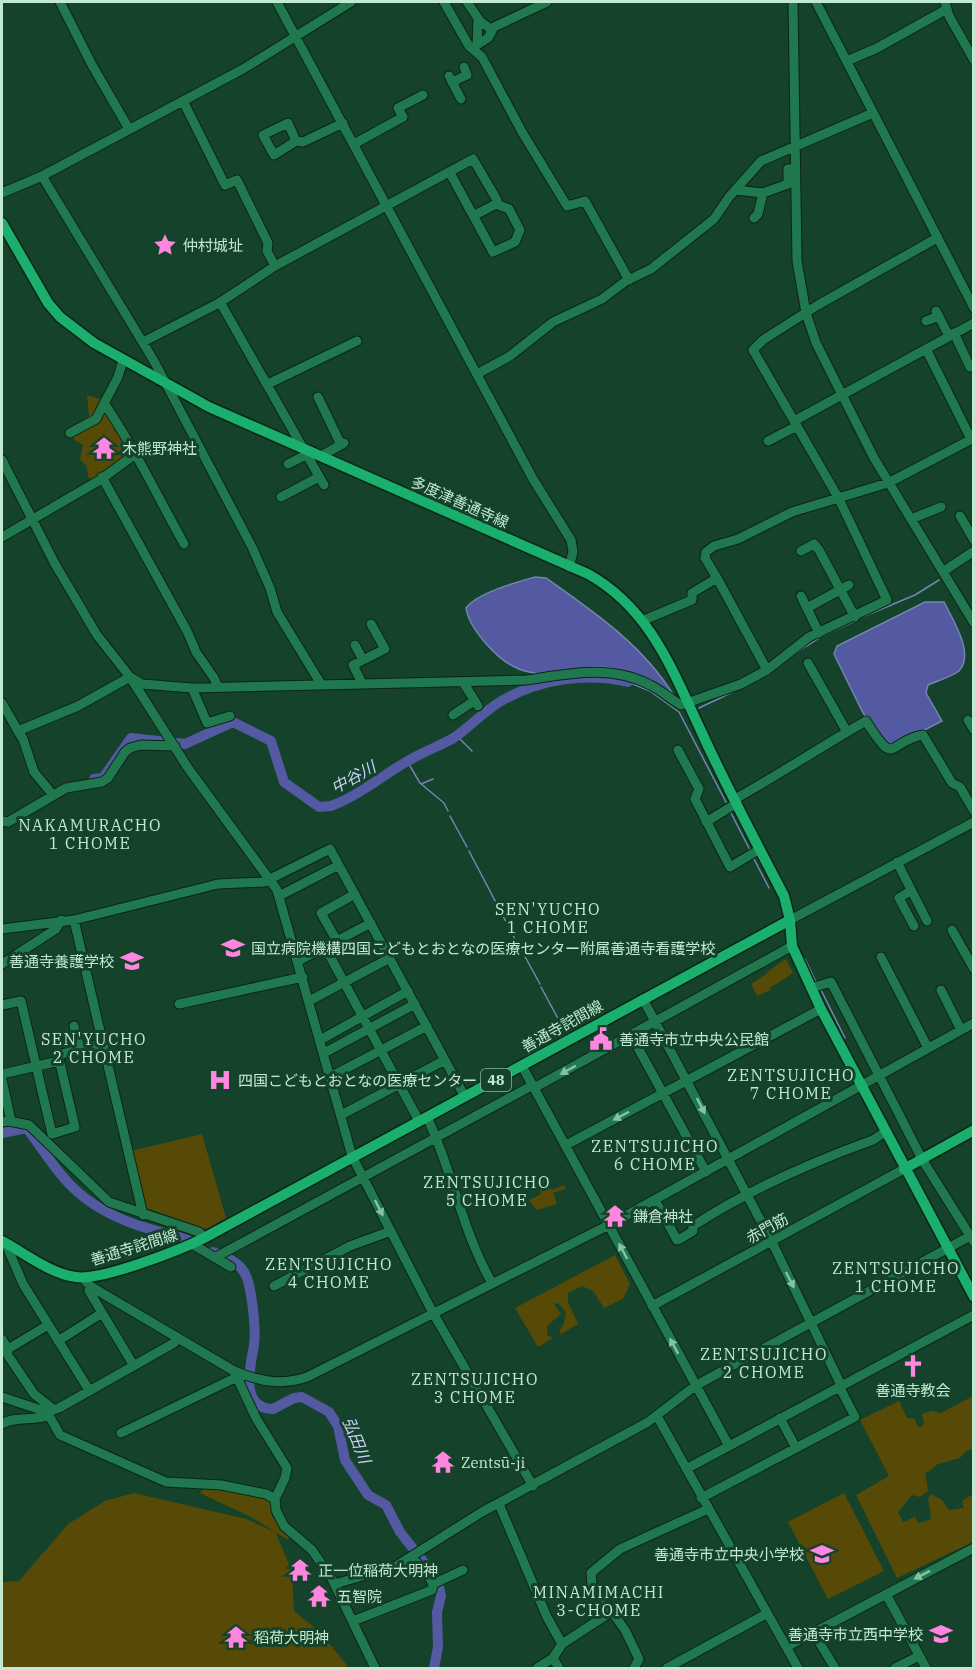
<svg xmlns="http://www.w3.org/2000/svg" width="975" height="1670" viewBox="0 0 975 1670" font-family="'IBM Plex Serif','Noto Sans JP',serif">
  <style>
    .green { fill: #574a06 }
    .water { fill: #535aa2; stroke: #7485b0; stroke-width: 1.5 }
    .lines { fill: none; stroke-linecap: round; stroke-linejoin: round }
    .stream { stroke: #7485b0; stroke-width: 1.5 }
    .river { stroke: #535aa2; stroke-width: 10 }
    .minor-casing { stroke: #0a2517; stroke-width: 11 }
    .major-casing { stroke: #0a2517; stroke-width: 13 }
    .minor { stroke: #20794e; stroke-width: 9 }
    .major { stroke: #1baf6e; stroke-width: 10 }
    .oneway { fill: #89c2a3 }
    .labels { text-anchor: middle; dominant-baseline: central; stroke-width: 6; stroke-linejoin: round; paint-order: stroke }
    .shield { fill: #14422a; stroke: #8eb89f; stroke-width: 1.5 }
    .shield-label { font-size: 14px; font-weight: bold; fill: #c2ead1 }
    .poi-label { font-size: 15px; fill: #c2ead1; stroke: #14422a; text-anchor: start }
    .street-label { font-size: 15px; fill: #c2ead1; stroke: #14422a }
    .water-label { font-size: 16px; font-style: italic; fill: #cad1fa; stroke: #14422a }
    .neighbourhood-label { font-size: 16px; letter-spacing: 1.5px; fill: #c2ead1; stroke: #14422a }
  </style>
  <rect width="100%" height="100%" fill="#14422a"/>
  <path class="green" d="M87 395 103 400 131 455 94 480 88 477 87 467 80 459 83 445 74 440V425L84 421 89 415Z
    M786 959 793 973 770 988 771 990 757 996 751 984C765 976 772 967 786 959Z
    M202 1134 226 1218 206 1229 146 1208 131 1151Z
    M544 1178 552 1190 564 1185 566 1189 553 1193 557 1204 537 1210 529 1200 541 1194 537 1181Z
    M615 1255 630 1284 623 1299 604 1308 593 1291 582 1286 568 1293V1302L578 1324 561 1334 559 1332 564 1323 566 1312 558 1303 554 1304 561 1314 547 1326V1335L553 1338 538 1347 515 1308Z
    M973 1396V1449L966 1451 960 1458 938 1464 927 1473 925 1470 928 1491 920 1497 912 1495 898 1512 903 1522 915 1517 919 1523 931 1519 928 1498 931 1494 942 1500 949 1510 964 1508 962 1501 973 1494V1542L897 1578 856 1495 889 1476 860 1420 899 1401 907 1418 915 1419 917 1426 921 1427 924 1423 922 1414 931 1411 941 1413Z
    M204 1488 259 1496 271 1501 272 1516 293 1538 287 1539 276 1533 292 1572 294 1611 320 1632 349 1668H2V1582L19 1581 68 1524 105 1501 134 1493 246 1519 275 1532 253 1518 200 1493Z
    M844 1493 884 1571 828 1599 788 1522Z"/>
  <path class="water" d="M535 577 546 578C593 611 644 646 674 696 654 686 632 672 610 668 585 663 563 677 546 675 539 674 527 672 519 669 499 662 469 629 466 608 477 593 517 582 535 577Z
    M925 602H944C953 620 975 654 959 671 951 677 937 681 928 685L926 693 942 721 894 746 882 744 862 711 834 654 837 646Z"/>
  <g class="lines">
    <path class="stream" d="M860 618 915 595 939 580
      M794 654 822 636 855 621
      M628 682 650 691 679 712 727 804
      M699 708 739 689
      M456 735 472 751
      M407 761 420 783 444 803 448 811
      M421 784 433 779
      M730 811 750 850
      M450 816 467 847
      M469 851 515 939
      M753 857 769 888
      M517 942 540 984
      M805 959 816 982
      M541 987 562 1026
      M821 990 845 1038"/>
    <path class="river" d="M94 779 103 778 131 738 185 744 233 722 271 741 284 782 319 807 331 806C358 796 382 776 406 762 421 753 437 747 452 739 470 727 485 710 503 700 540 679 587 672 628 682
      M2 1133 27 1128C62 1177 75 1202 134 1224 156 1232 179 1235 200 1245
      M213 1252C224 1257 238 1261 244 1272 252 1284 256 1330 254 1345 251 1365 238 1408 273 1409L294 1398 302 1397 329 1412 338 1426 345 1460 368 1495 386 1505 400 1532 437 1579 441 1596 437 1612 438 1647 434 1668"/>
    <g class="minor-casing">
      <path id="minor" d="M60 2 92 65 129 129
        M277 2 533 479 571 540 573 552 569 567
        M444 2 469 46 482 57 522 132 567 206 585 201 629 280
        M467 2 480 21 492 30
        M793 2 797 261 806 313 816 343 874 458 974 623
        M816 2 974 308
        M945 2 949 16 974 60
        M477 45 478 18
        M472 48 488 38 494 27 547 2
        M847 61 877 48 947 9
        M449 76 461 99
        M452 82 467 75 464 67
        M183 101 225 185 237 180 268 243 267 251 275 266
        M296 141 274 155 263 135 288 123 296 141 303 142 343 123
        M354 144 403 117 398 108 423 95
        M42 176 154 361 252 547 270 588 277 612 321 684
        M736 190 763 193 788 184V169H795
        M2 193 42 176 243 69 351 2
        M473 216 496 204
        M754 218 758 214 763 193
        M220 302 324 485
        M936 311 949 336
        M926 321 939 316
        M954 333 970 367
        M143 342 219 303 275 266 473 159 497 200 496 204 509 209 520 230 515 242 493 252 450 173
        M926 349 971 439
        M477 374 510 356 553 322 602 299 626 281 651 269 714 219 729 197 761 161 873 113
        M268 384 357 341
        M318 397 341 445
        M104 403C134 447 158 497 184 544
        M794 421 974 323
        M70 433 96 419 118 377 123 360
        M768 441 797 426
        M321 456 344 443
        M2 460 55 564 97 635 130 677 188 768 277 890 352 1156 433 1313 533 1486
        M288 464 306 455
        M102 477 187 631 196 652 214 678 218 687
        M281 497 319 477
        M960 516 974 540
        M911 519 941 507
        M2 537 100 480 134 455
        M801 551 814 544 819 550 855 617
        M944 571 974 551
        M717 578 767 670
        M801 596 819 633
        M807 608 849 585
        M644 620 692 600V593L717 578 705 558 706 552 714 546 738 539 792 512 888 483 974 438
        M355 645 363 660
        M808 663 847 732
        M130 677 142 684 192 688 527 680C568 674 610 664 650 685 661 690 670 699 681 705L741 684 767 670 809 637 887 600 839 499 753 350 763 340 818 305 937 238
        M463 682 478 706
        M362 683 353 665 385 649 371 624
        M192 688 207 723 230 716
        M2 703 18 731 78 706 130 677
        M453 715 474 701
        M968 720 974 730
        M18 731 23 739 34 772 53 795
        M678 750 699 789 695 799 730 867 760 849
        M735 799C780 774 822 746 866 721 897 770 887 741 923 735L952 783 960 787 974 811
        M2 821 8 822 66 788 102 782 108 778 125 752 130 748 141 745 175 746
        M706 822 737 803
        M897 862 927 921
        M907 893 899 898 914 926
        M279 896 339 865
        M74 920 143 1215
        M790 920 974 822
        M2 929 74 920 218 884 264 882 330 849 465 1097
        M952 930 974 969
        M337 941 321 913 355 894
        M325 947 419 1121
        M881 957 928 1048
        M298 961 371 923
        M2 964 56 929 61 920
        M811 988 831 982 922 1159
        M941 990 961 1030
        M643 999 771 1240 841 1385
        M309 1001 390 958
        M179 1004 303 977
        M2 1005 21 1001 52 1134 75 1127 58 1055 104 1043
        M74 1026 80 1049
        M631 1035 706 1172
        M320 1040 408 991
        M324 1053 415 1004
        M522 1066 729 1446
        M2 1074 59 1061
        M330 1077 427 1026
        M2 1080 11 1121
        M534 1088 792 946
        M341 1115 445 1060
        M427 1117C453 1172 462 1231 492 1283
        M2 1122 9 1121 29 1125 109 1202 199 1232 204 1238
        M566 1145 821 1009
        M924 1158 925 1164 974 1242
        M655 1200 677 1240 680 1239 693 1231V1226C750 1189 809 1163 873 1140L885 1132
        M5 1242 23 1284 89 1390
        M192 1244 231 1267
        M216 1257 533 1085
        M83 1278 90 1286 234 1371 256 1418 287 1468 285 1478 275 1499 276 1510 284 1526 312 1550 332 1579 375 1668
        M90 1286 89 1291 134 1366
        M274 1286 350 1246 391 1231
        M652 1306 904 1169
        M2 1339 8 1349 48 1325
        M58 1341 102 1313
        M8 1349 7 1354 34 1394 53 1409
        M234 1371C259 1381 281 1386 307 1377L609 1225 974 1023
        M2 1397 47 1412 59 1408 174 1343 178 1338
        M47 1412 60 1435 166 1482 221 1485 266 1494 275 1499
        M657 1416 798 1668
        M780 1418 796 1448
        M2 1424C14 1416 33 1421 47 1416
        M121 1433 237 1377
        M686 1469 974 1315
        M701 1498 855 1417 839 1386
        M499 1504 547 1617 562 1644 553 1658 537 1668
        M335 1584 396 1566 482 1512 648 1422 695 1386 974 1234
        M433 1584 463 1570
        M886 1594 926 1668
        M353 1621 432 1590 433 1584 427 1573 411 1557
        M813 1632 835 1668
        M562 1644 611 1612
        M786 1647 974 1548
        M553 1658 559 1668
        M634 1668 639 1659 625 1630 592 1584 591 1573 620 1549 708 1509
        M667 1668 766 1614
        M895 1668 919 1656"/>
    </g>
    <g class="major-casing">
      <path id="major" d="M2 223 48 303 60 317 94 343 209 407 588 574C651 609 673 672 702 733 727 788 756 842 784 896L790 920 792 946 821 1009 974 1297
        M904 1169 974 1130
        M2 1241C24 1253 51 1274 76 1277 101 1281 180 1250 204 1238L790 920"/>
    </g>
    <use href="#minor" class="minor"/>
    <use href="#major" class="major"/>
  </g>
  <defs><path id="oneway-solid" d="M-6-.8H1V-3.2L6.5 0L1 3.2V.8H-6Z" transform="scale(1.5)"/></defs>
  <g class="oneway">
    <use href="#oneway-solid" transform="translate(568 1070) rotate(151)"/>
    <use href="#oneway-solid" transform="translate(701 1106) rotate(63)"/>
    <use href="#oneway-solid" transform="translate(621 1116) rotate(152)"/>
    <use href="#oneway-solid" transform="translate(379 1208) rotate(63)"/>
    <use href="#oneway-solid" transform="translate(623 1251) rotate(-118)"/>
    <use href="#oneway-solid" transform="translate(790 1280) rotate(63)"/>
    <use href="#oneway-solid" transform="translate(674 1346) rotate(-118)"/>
    <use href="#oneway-solid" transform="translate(922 1575) rotate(153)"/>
  </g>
  <defs>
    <g id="sight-bare" transform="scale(1.8)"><path d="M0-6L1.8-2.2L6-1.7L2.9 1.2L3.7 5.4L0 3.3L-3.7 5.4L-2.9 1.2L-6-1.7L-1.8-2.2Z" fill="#fe86e0" stroke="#14422a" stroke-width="2.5" paint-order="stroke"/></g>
    <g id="temple-bare" transform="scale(1.8)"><path d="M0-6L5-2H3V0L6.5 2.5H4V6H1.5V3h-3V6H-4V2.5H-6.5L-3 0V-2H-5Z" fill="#fe86e0" stroke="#14422a" stroke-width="2.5" paint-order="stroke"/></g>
    <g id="university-bare" transform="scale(1.8)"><path d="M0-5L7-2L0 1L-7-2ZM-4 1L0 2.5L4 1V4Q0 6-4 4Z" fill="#fe86e0" stroke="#14422a" stroke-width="2.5" paint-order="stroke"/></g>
    <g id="school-bare" transform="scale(1.8)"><path d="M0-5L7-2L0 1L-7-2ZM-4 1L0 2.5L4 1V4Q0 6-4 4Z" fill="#fe86e0" stroke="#14422a" stroke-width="2.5" paint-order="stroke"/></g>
    <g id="civic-bare" transform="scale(1.8)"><path d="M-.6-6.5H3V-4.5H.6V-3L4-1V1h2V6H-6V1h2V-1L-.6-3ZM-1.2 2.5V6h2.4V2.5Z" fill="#fe86e0" stroke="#14422a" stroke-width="2.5" paint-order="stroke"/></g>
    <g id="hospital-bare" transform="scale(1.8)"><path d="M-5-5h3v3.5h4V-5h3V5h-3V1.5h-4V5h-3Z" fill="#fe86e0" stroke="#14422a" stroke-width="2.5" paint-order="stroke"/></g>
    <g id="church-bare" transform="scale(1.8)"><path d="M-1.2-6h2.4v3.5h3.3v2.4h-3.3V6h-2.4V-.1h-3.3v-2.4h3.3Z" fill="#fe86e0" stroke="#14422a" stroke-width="2.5" paint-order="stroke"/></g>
  </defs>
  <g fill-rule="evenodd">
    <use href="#sight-bare" x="165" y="245"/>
    <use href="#temple-bare" x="104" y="448"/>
    <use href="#university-bare" x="233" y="948"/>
    <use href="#school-bare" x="132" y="961"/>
    <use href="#civic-bare" x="601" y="1039"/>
    <use href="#hospital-bare" x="220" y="1080"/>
    <use href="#temple-bare" x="615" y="1216"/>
    <use href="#church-bare" x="913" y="1366"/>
    <use href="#temple-bare" x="443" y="1462"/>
    <use href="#school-bare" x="822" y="1554"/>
    <use href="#temple-bare" x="300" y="1570"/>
    <use href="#temple-bare" x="319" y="1596"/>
    <use href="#school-bare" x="941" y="1634"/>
    <use href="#temple-bare" x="236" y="1637"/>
  </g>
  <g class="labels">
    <rect class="shield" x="481" y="1069" width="30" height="22" rx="4.5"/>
    <g class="shield-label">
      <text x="496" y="1080">48</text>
    </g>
    <g class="poi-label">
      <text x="183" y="245">仲村城址</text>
      <text x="122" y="448">木熊野神社</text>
      <text x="251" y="948">国立病院機構四国こどもとおとなの医療センター附属善通寺看護学校</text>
      <text x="114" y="961" text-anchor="end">善通寺養護学校</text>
      <text x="619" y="1039">善通寺市立中央公民館</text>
      <text x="238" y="1080">四国こどもとおとなの医療センター</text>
      <text x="633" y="1216">鎌倉神社</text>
      <text x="913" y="1390" text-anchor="middle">善通寺教会</text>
      <text x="461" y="1462">Zentsū-ji</text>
      <text x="804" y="1554" text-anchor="end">善通寺市立中央小学校</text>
      <text x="318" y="1570">正一位稲荷大明神</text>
      <text x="337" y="1596">五智院</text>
      <text x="923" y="1634" text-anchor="end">善通寺市立西中学校</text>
      <text x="254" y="1637">稻荷大明神</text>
    </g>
    <g class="street-label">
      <text transform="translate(460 502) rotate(24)">多度津善通寺線</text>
      <text transform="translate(562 1026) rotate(-29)">善通寺詫間線</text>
      <text transform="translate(767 1228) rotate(-29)">赤門筋</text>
      <text transform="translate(134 1247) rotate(-17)">善通寺詫間線</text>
    </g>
    <g class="water-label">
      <text transform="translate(353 777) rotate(-29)">中谷川</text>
      <text transform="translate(357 1440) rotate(68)">弘田川</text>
    </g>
    <g class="neighbourhood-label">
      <text x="90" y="825">NAKAMURACHO<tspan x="90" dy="18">1 CHOME</tspan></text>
      <text x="548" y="909">SEN'YUCHO<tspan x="548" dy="18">1 CHOME</tspan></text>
      <text x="94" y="1039">SEN'YUCHO<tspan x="94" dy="18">2 CHOME</tspan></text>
      <text x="791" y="1075">ZENTSUJICHO<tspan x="791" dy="18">7 CHOME</tspan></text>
      <text x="655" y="1146">ZENTSUJICHO<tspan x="655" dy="18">6 CHOME</tspan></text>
      <text x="487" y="1182">ZENTSUJICHO<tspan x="487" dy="18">5 CHOME</tspan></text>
      <text x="329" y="1264">ZENTSUJICHO<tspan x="329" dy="18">4 CHOME</tspan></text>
      <text x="896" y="1268">ZENTSUJICHO<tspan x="896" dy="18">1 CHOME</tspan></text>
      <text x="764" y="1354">ZENTSUJICHO<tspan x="764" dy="18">2 CHOME</tspan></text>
      <text x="475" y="1379">ZENTSUJICHO<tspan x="475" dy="18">3 CHOME</tspan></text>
      <text x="599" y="1592">MINAMIMACHI<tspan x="599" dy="18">3-CHOME</tspan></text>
    </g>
  </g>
  <rect width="975" height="1670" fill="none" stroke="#c2ead1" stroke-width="6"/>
</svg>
